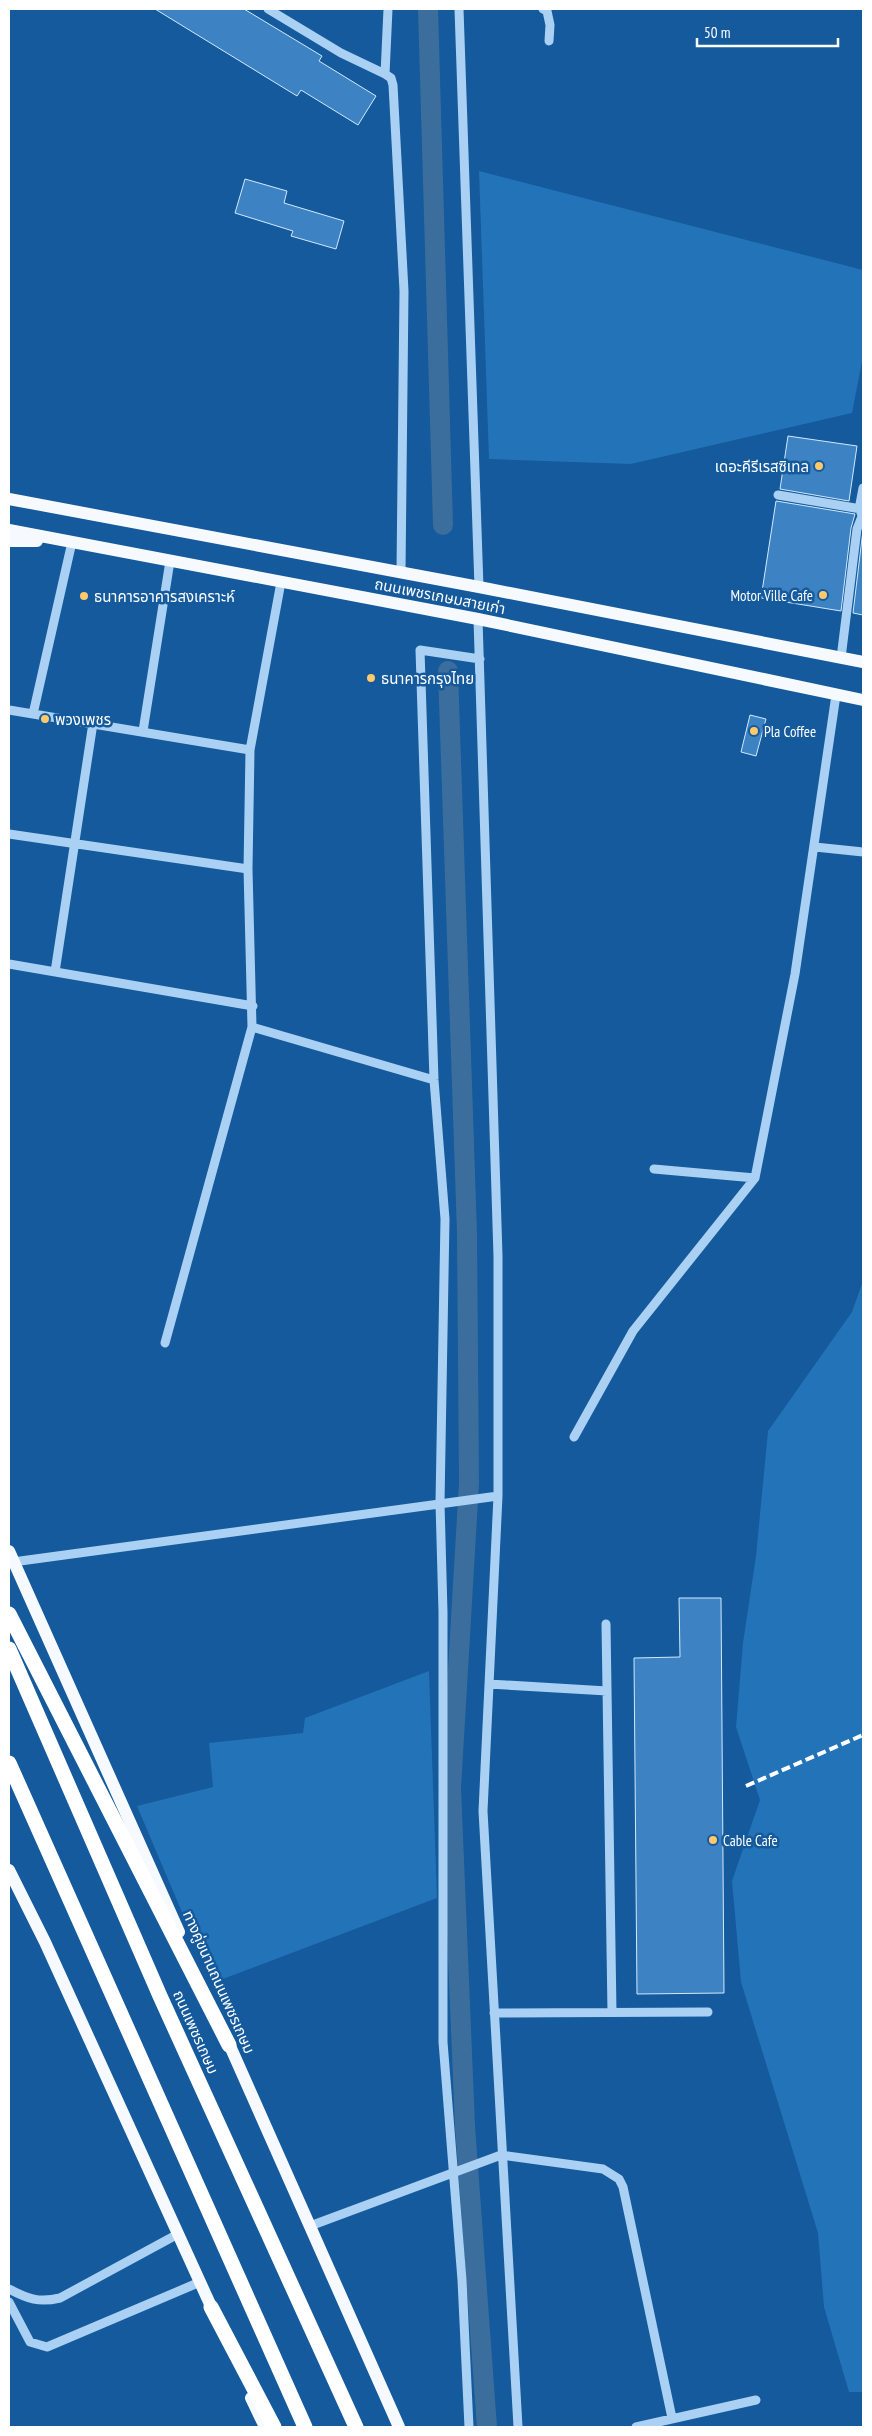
<svg xmlns="http://www.w3.org/2000/svg" width="872" height="2436" viewBox="0 0 872 2436" font-family="'PT Sans Narrow','Noto Sans Thai',sans-serif">
  <style>
    .green { fill: #2373b9 }
    .lines { fill: none; stroke-linecap: round; stroke-linejoin: round }
    .canal { stroke: #3c6e9d; stroke-width: 20 }
    .building { fill: #3d83c3; stroke: #d2e9fd }
    .minor { stroke: #aad1f3; stroke-width: 9 }
    .major { stroke: #f6faff; stroke-width: 12 }
    .highway { stroke: #fff; stroke-width: 15 }
    .rail { stroke: #fff; stroke-width: 4; stroke-dasharray: 9 4; stroke-linecap: butt }
    .poi-dot { fill: #ffc96c; stroke: #145a9c; stroke-width: 2 }
    .labels { text-anchor: middle; dominant-baseline: central; stroke-width: 5; stroke-linejoin: round; paint-order: stroke }
    .poi-label { font-size: 15px; fill: #fff; stroke: #145a9c; text-anchor: start }
    .street-label { font-size: 15px; fill: #fff; stroke: #145a9c }
  </style>
  <rect width="100%" height="100%" fill="#145a9c"/>
  <path class="green" d="M479 171 863 270V356L852 413 631 464 489 459Z
    M863 1281V2392H849L824 2307 818 2233 741 1982 732 1881 760 1800 736 1727 743 1643 756 1556 768 1431 852 1312Z
    M429 1671 437 1898 212 1983 137 1806 213 1787 209 1743 303 1733 305 1718Z"/>
  <g class="lines">
    <path class="canal" d="M428 9 443 525
      M448 671 467 1233 469 1483 451 1788 465 2126 487 2427"/>
  </g>
  <path class="building" d="M155 9H244L322 56 319 61 376 96 358 125 301 90 297 96Z
    M245 179 287 191 284 203 344 221 336 249 291 236 293 231 235 213Z
    M788 436 857 446 849 501 780 489Z
    M776 501 855 514 851 528 841 611 761 598Z
    M863 530V615L853 613Z
    M750 715 766 719 756 756 741 752Z
    M679 1598H721L724 1993 637 1994 634 1658 680 1657Z"/>
  <g class="lines">
    <path class="minor" d="M268 9 341 53 385 74 391 78 393 85 404 291 401 572
      M459 9 479 587
      M543 9 547 11 550 25 549 41
      M385 74 388 9
      M778 495 861 509
      M861 513 860 504 863 488
      M281 582 250 750 248 869 252 1027 434 1080
      M478 619 498 1256V1496L483 1811 518 2427
      M841 658 857 529 863 514
      M9 710 250 750
      M33 714 72 542
      M143 731 170 561
      M9 834 248 869
      M815 847 863 852
      M9 964 253 1006
      M55 972 93 723
      M654 1169 755 1178
      M165 1343 252 1027
      M574 1437 633 1331 755 1178 795 974 836 695
      M13 1562 498 1496
      M606 1624 612 2012
      M489 1684 607 1691
      M494 2013 708 2012
      M310 2226 501 2155 603 2169 619 2179 623 2187 672 2418
      M9 2289C28 2299 39 2303 60 2298L178 2234
      M9 2302 30 2342 47 2347 200 2282
      M469 2427 462 2280 443 2042V1612L440 1503 445 1219 434 1080 420 650 480 659
      M636 2427 756 2400"/>
    <path class="major" d="M9 499 479 587 863 662
      M9 530 478 619 863 700
      M9 541H37
      M9 1551 179 1932
      M9 1870 45 1942 215 2315
      M226 2037 399 2427
      M251 2398 265 2427"/>
    <path class="highway" d="M9 1614 229 2045
      M9 1649 160 1996 356 2427
      M9 1763 305 2427
      M211 2307 274 2427"/>
    <path class="rail" d="M746 1786 863 1735"/>
  </g>
  <g class="poi-dot">
    <circle cx="819" cy="466" r="5"/>
    <circle cx="823" cy="595" r="5"/>
    <circle cx="84" cy="596" r="5"/>
    <circle cx="371" cy="678" r="5"/>
    <circle cx="45" cy="719" r="5"/>
    <circle cx="754" cy="731" r="5"/>
    <circle cx="713" cy="1840" r="5"/>
  </g>
  <g class="labels">
    <g class="poi-label">
      <text x="809" y="466" text-anchor="end">เดอะคีรีเรสซิเทล</text>
      <text x="813" y="595" text-anchor="end">Motor Ville Cafe</text>
      <text x="94" y="596">ธนาคารอาคารสงเคราะห์</text>
      <text x="381" y="678">ธนาคารกรุงไทย</text>
      <text x="55" y="719">พวงเพชร</text>
      <text x="764" y="731">Pla Coffee</text>
      <text x="723" y="1840">Cable Cafe</text>
    </g>
    <g class="street-label">
      <text transform="translate(440 596) rotate(11)">ถนนเพชรเกษมสายเก่า</text>
      <text transform="translate(219 1982) rotate(66)">ทางคู่ขนานถนนเพชรเกษม</text>
      <text transform="translate(196 2032) rotate(66)">ถนนเพชรเกษม</text>
    </g>
  </g>
  <rect width="872" height="2436" fill="none" stroke="#ffffff" stroke-width="20"/>
  <path d="M697 38v8h141v-8" fill="none" stroke="#ffffff" stroke-width="2.5"/>
  <text x="704" y="38" font-size="15" fill="#ffffff" stroke="#145a9c" stroke-width="4" paint-order="stroke">50 m</text>
</svg>
